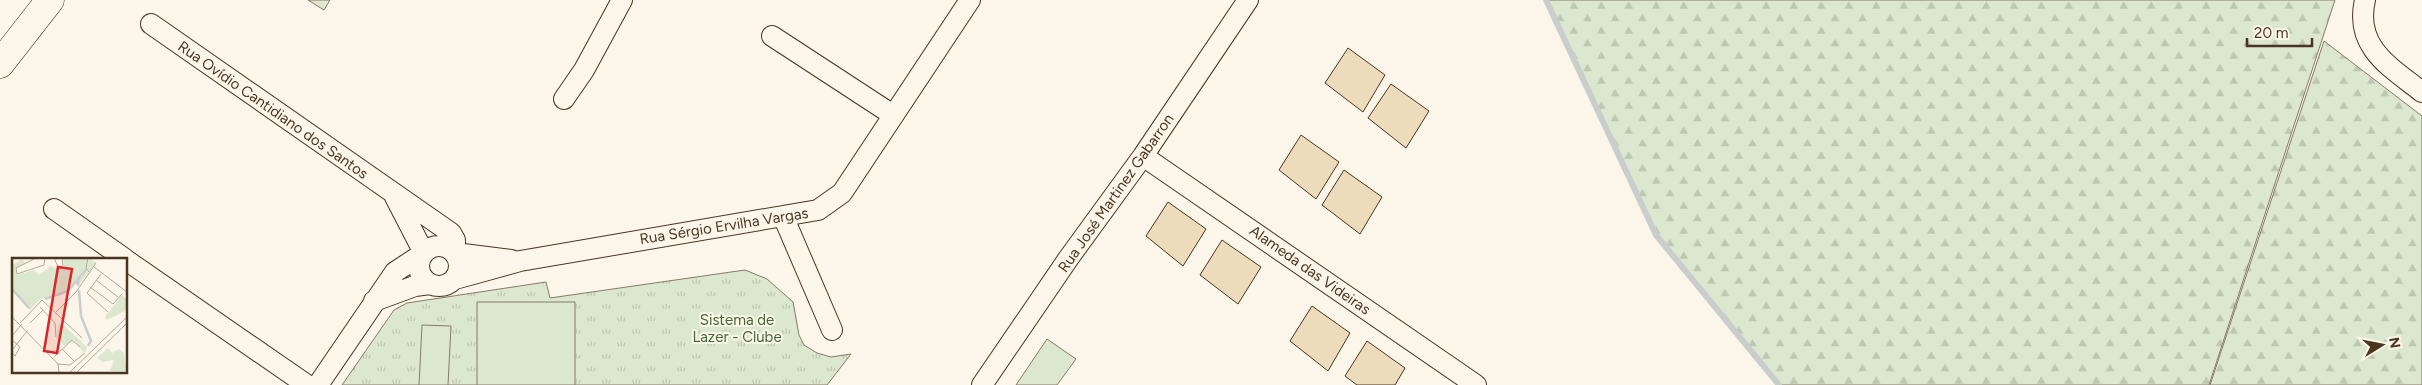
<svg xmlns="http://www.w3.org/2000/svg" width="2422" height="385" viewBox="0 0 2422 385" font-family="Figtree,sans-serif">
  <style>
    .grass { fill: url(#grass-tufts); stroke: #887966 }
    .forest { fill: url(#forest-firs); stroke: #887966 }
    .pitch { fill: #dce7d0; stroke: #887966 }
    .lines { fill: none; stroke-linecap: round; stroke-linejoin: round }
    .stream { stroke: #c9cecd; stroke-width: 6 }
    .building { fill: #ecdcbc; stroke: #4a3520 }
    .minor-casing { stroke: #4a3520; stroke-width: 22 }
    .secondary-casing { stroke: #4a3520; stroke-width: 29 }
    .minor { stroke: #fbf6e9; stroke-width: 20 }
    .secondary { stroke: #fbf6e9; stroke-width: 28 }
    .labels { text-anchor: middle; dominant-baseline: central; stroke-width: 4; stroke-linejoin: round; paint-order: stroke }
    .street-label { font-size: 15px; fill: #4a3520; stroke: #fbf6e9 }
    .park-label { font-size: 15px; fill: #436837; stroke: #fbf6e9 }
    .inset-river { fill: none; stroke: #c9cecd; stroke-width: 2.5 }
    .inset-road { fill: none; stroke: #b4a999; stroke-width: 1 }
    .view { fill: #d62828; fill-opacity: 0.15; stroke: #d62828; stroke-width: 2.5 }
    .inset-edge { fill: none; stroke: #4a3520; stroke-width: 2.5 }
  </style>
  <defs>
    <pattern id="grass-tufts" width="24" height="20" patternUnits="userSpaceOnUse" patternTransform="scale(1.25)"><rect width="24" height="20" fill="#dce7d0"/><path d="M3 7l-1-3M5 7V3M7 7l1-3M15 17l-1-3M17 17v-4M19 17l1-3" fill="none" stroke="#bec7b2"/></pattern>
    <pattern id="forest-firs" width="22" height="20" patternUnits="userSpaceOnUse" patternTransform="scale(1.25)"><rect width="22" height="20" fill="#dce7d0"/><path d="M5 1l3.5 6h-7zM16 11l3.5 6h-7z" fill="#bec7b2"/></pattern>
  </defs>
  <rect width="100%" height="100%" fill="#fbf6e9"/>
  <path class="grass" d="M308 0H330L324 10Z
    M745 270 767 279 793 302 799 335 804 345 817 353 831 357 851 354 827 385H342L394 310 407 303 546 282 550 298Z"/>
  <path class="forest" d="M1546 0H2335L2209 385H1779L1656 235Z
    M2324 41 2422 116V385H2210Z"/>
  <path class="pitch" d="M477 302H575V385H477Z
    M422 325 451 326 448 385H419Z
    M1047 339 1076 359 1057 385H1016Z"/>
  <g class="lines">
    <path class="stream" d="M1546 0 1656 235 1779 385"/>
  </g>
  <path class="building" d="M1348 48 1385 75 1363 112 1325 83Z
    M1391 84 1429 111 1406 148 1368 118Z
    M1301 135 1339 162 1316 199 1279 170Z
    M1344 170 1382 197 1360 234 1322 205Z
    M1168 202 1206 229 1183 266 1146 236Z
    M1222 240 1261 267 1238 304 1200 275Z
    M1312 306 1350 333 1328 371 1290 341Z
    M1367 341 1405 368 1395 385H1357L1345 376Z"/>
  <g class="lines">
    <g class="minor-casing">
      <path id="minor" d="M2365 0C2354 47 2390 67 2422 92
        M151 24 451 233 455 240V253L511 260
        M772 36 893 115
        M564 99 584 70 622 0
        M1143 156 1476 385
        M54 209 125 259
        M783 216 832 330
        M419 266a20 20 0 1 1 40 0a20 20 0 1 1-40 0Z
        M126 260 307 385
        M455 279 520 261 818 210 842 193 970 0
        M374 301 415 286 430 284
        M318 385 395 272 424 253 395 197
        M982 385 1068 259 1143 156 1248 0"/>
    </g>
    <g class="secondary-casing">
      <path id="secondary" d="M0 64 50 0"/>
    </g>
    <use href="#minor" class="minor"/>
    <use href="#secondary" class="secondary"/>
  </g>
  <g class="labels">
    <g class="street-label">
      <text transform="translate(273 110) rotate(35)">Rua Ovídio Cantidiano dos Santos</text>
      <text transform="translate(1116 193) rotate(-55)">Rua José Martinez Gabarron</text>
      <text transform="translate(724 226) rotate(-9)">Rua Sérgio Ervilha Vargas</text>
      <text transform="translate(1310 270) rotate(35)">Alameda das Videiras</text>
    </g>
    <g class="park-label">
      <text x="737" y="320">Sistema de<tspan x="737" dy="17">Lazer - Clube</tspan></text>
    </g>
  </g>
  <g transform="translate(12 258)">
    <rect width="115" height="115" fill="#fbf6e9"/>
    <path d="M110 37 115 41V52L95 62 93 59ZM49 65 75 89 74 93 72 95 61 81 53 88 45 80 46 68Z" fill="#dce7d0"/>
    <path d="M51 0H76L75 10 77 0 84 4 78 13 74 12 76 15 66 28 63 24 61 30 50 37 28 41 18 52 0 31V7L10 1 13 5 3 11 5 17 22 12 27 17 39 8 47 12 52 8ZM96 90 100 95 107 91 112 95 114 113H98L102 102 91 104 85 100Z" fill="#dce7d0"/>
    <path class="inset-river" d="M66 28V21L74 12M0 31 17 50M67 32 69 58 79 83 76 88M33 41 56 33 65 22"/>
    <path class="inset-road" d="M24 0 4 10 5 16 32 7 33 0M42 0 47 11 51 7 50 0M76 0 74 10 77 14M82 9 115 34M89 16 75 35 96 54M84 22 106 39M78 29 101 46 110 36M28 49 43 65 44 79M44 54 64 34 84 5M0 59 46 106 47 115M8 65 30 42 70 80M18 65 31 52M0 78 10 66M0 82 8 89 3 98 0 95M50 91 63 104M0 92 16 72M43 98 60 82 68 89M46 106 58 107 73 95M57 115 115 59M64 115 115 65"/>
    <path class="view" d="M46 9 60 11 45 95 32 93Z"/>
    <rect width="115" height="115" class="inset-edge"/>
  </g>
  <g transform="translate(2382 345) rotate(80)" stroke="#fbf6e9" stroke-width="4" paint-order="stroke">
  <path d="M0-4L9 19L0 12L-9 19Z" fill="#4a3520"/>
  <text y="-8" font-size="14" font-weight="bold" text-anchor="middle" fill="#4a3520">N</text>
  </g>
  <path d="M2247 38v8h65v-8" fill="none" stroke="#4a3520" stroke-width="2.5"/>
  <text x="2254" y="38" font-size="15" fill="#4a3520" stroke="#fbf6e9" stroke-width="4" paint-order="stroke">20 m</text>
</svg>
